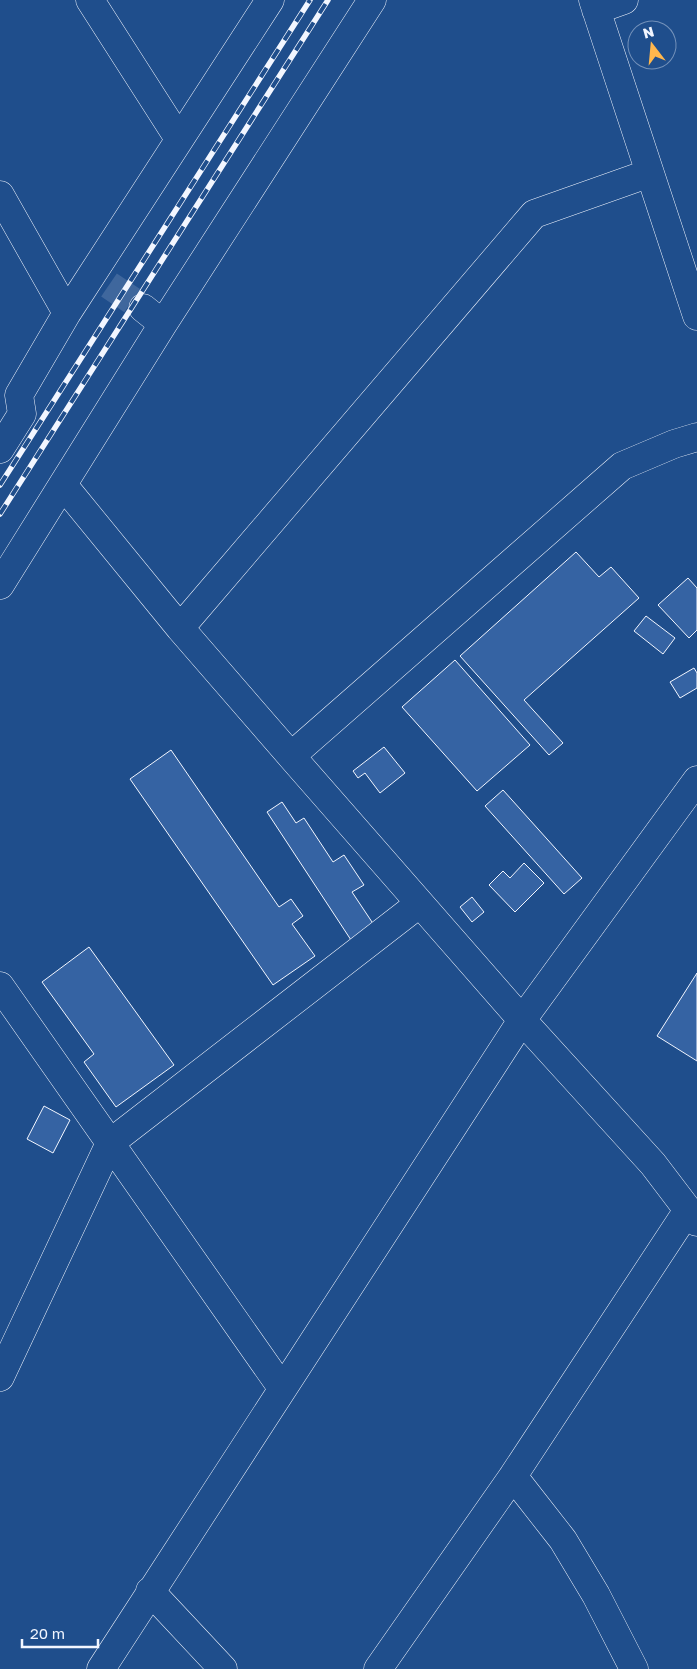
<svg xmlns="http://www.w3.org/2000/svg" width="697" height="1669" viewBox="0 0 697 1669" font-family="'Golos Text',sans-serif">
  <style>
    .building { fill: #3563a3; stroke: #f2f6ff }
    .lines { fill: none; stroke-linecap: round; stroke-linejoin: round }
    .minor-tunnel { stroke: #3f679d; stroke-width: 28; stroke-dasharray: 28 14; stroke-linecap: butt }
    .minor-casing { stroke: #f2f6ff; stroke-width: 29 }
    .minor { stroke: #1f4e8c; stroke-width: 28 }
    .rail-casing { stroke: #f2f6ff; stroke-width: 5.5 }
    .rail { stroke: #1f4e8c; stroke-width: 4; stroke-dasharray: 11; stroke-linecap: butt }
  </style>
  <rect width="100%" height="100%" fill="#1f4e8c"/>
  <path class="building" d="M576 552 599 577 611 567 639 598 524 700 563 743 549 755 460 656Z
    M688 578 697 588V630L689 638 658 605Z
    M646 616 675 638 663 654 634 631Z
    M455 660 530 745 477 791 402 707Z
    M694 668 697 673V688L680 698 670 682Z
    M384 747 405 773 380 793 365 773 358 778 353 771Z
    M171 750 279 907 291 899 303 916 292 924 315 956 273 985 130 779Z
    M503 790 582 878 564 894 485 806Z
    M282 802 296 823 304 818 333 862 344 855 364 885 352 892 374 925 351 940 267 812Z
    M524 863 544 883 515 912 489 885 503 871 510 878Z
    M472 897 484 912 472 922 460 907Z
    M89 947 174 1065 116 1107 84 1062 94 1054 42 982Z
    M697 973V1061L657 1036Z
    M44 1106 70 1120 53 1153 27 1139Z"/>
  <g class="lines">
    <path class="minor-tunnel" d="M109 285 143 308"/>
    <g class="minor-casing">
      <path id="minor" d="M90 0 179 139
        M593 0 697 316
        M596 10 624 0
        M0 195 67 313 270 0
        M143 308 163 324
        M0 449 22 414 19 395 67 313
        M64 486 180 628 291 756 522 1020 653 1164 697 1222
        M0 585 163 324 372 0
        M180 628 534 214 650 173
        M291 756 622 466 674 444 697 437
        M0 986 282 1388
        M0 1377 110 1143 419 904
        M513 1476 563 1540 596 1595 634 1669
        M150 1591 223 1669
        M101 1669 522 1020 697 780
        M378 1669 513 1476 688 1210"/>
    </g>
    <use href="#minor" class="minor"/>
    <g class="rail-casing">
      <path id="rail" d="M0 485 310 0
        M0 514 328 0"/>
    </g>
    <use href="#rail" class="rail"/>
  </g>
  <g transform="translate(652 45) rotate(344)"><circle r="24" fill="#1f4e8c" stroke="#7391ba"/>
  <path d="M0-4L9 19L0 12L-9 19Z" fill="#ffb74d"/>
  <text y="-8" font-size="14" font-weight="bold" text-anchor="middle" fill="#f2f6ff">N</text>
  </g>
  <path d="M22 1639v8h76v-8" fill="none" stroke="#f2f6ff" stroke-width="2.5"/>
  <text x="30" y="1639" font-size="15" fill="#f2f6ff" stroke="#1f4e8c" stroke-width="4" paint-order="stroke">20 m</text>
</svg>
